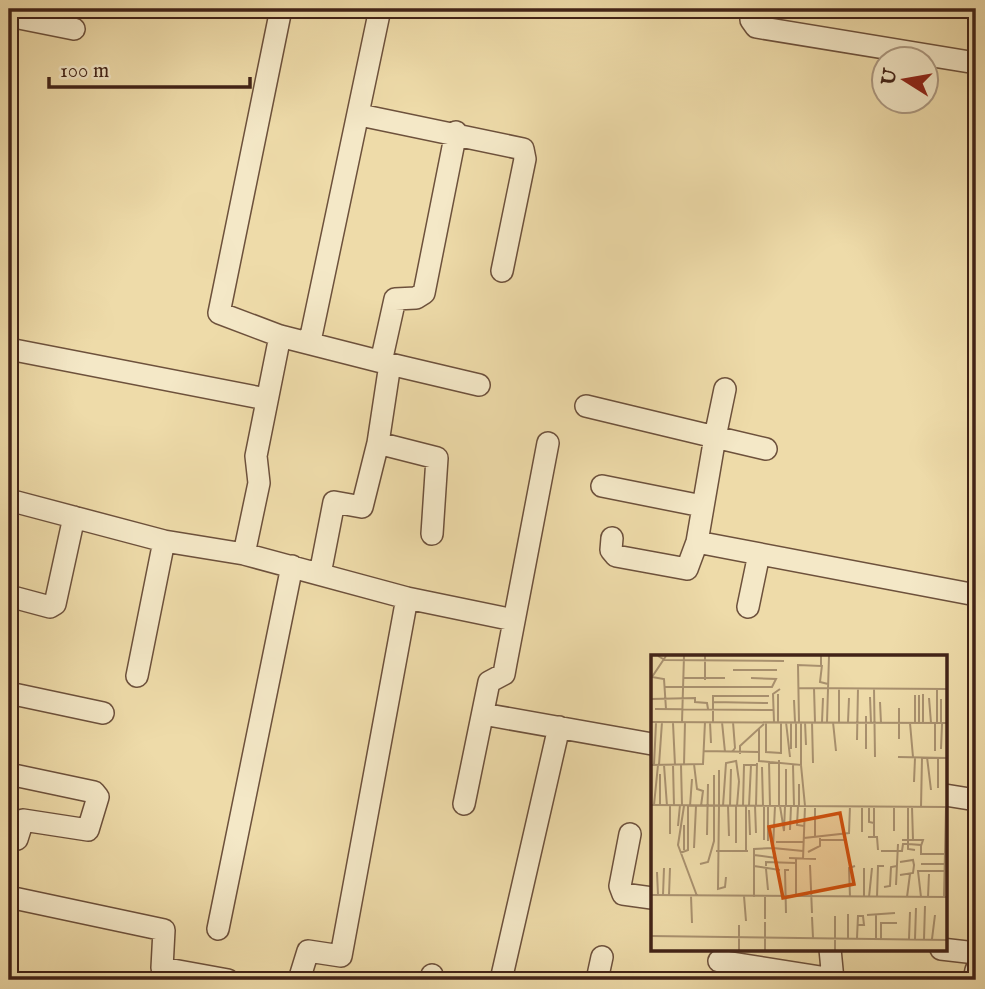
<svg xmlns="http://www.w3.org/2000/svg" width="985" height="989" viewBox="0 0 985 989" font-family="'IM FELL English',serif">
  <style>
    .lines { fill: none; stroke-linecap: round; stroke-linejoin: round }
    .minor-casing { stroke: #6d513c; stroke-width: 24 }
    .minor { stroke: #f4e8c7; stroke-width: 21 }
    .inset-road { fill: none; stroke: #a9916f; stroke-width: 2 }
    .view { fill: #cf510e; fill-opacity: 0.15; stroke: #cf510e; stroke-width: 3.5 }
    .inset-edge { fill: none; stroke: #422317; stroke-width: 3.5 }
  </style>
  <rect width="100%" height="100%" fill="#eedba9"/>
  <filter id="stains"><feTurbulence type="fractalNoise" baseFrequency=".00286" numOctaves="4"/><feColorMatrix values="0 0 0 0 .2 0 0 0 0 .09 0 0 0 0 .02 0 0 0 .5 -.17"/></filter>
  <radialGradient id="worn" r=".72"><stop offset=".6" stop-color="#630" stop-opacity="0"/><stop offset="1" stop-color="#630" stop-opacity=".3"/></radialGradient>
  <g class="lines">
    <g class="minor-casing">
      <path id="minor" d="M281 9 219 313 280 336 390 364 378 443 437 458 432 534
        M752 9 751 20 756 27 976 63
        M9 16 74 29
        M360 115 523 149 525 159 502 271
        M310 341 380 9
        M9 349 266 399
        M381 362 395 299 416 298 424 293 456 132
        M390 364 479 385
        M586 406 715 437 725 389
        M602 486 702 506
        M9 500 164 541 244 554 407 598 514 620
        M612 538 611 550 616 556 687 569 697 542 715 437 766 449
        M697 542 976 595
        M244 554 259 483 256 456 280 336
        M320 574 334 502 362 507 378 443
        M9 596 50 607 55 604 74 517
        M748 607 759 554
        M137 676 164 541
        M9 693 103 713
        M483 714 652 744
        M9 774 94 792 98 797 88 830 23 820 17 839 9 837
        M945 795 976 800
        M464 804 489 682 504 674 506 663 548 443
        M630 834 620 886 623 894 652 898
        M9 897 164 930 162 968 228 980
        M218 929 292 566
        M830 949 833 980
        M941 949 976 953
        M719 961 833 979
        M432 975V980
        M299 980 308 951 341 956 407 598
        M501 980 559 727
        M597 980 602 957
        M974 980 976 970"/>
    </g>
    <use href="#minor" class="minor"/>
  </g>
  <g transform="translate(651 655)">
    <rect width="296" height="296" fill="#eedba9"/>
    <path class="inset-road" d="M7 1 14 5 133 6M54 1V25M171 10 169 27 177 29M82 15H126M33 23H74M14 32H121L125 24 100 23M147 33 296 34M163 33 164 67M223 33 224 102M286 34V68M127 39V67M272 39V68M264 40V68M268 40V68M219 42 220 68M278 43 280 68M0 44 44 43V47L56 48 57 54M143 45 144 67M62 47 117 48M229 47 230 68M4 54 123 55M15 54 13 24 1 22 15 1M215 61V94M0 67 296 68M31 67 33 1M59 67 60 88M62 67V41H118M71 67 74 97M115 67V97L130 98M123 67 122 39 129 34M135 67 139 102M148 67 147 10 170 11V1M154 67 155 90M161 67 162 108M171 67 172 43M176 67 178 1M182 67 185 96M188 67V33M197 67 198 43M22 68 24 110M259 68 262 102M284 68V96M290 68V44M108 74V97M248 84V53M206 85 207 33M145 93V67M140 94V67M290 94 291 69M52 96 108 97V106L150 110V67M81 97 84 93 82 67M89 99V91L113 69M130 99V67M247 102 296 103M276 102 280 135M287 103V133M85 105 88 126M128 105V151M118 106 119 151M43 109 46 134 52 136 50 151M0 110 52 109 54 67M3 110 5 68M8 110 11 67M13 110 16 151M22 110 23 151M30 110 31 151M33 110 34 67M142 110 143 151M150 110 154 151M111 112 112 151M135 114V151M68 115V150M263 127 264 103M148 129V151M0 150 296 152M3 150 7 110M9 150V119M33 151 27 190 46 241M39 151 41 124M68 151 67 234 74 232 75 222M72 151 75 108 85 106M77 151 78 181M79 151 80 114M86 151 88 126M92 151 93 110H105M95 151V196M98 151 100 110M104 151 105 178M105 151 106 108M113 151V185M129 151 133 176 134 151M147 151 146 170 153 171M164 151V183M218 151V167L223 168M223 151V182M257 152V194L264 195M261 152 262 185M270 152 271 103M98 155 99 180M27 171 29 150M139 175 140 151M243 176V151M211 177V151M19 179V151M56 180 57 129M217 182H226L227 195M153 183 198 178 199 151M169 185H194M251 185H272L270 191M117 186V151M125 187H153M85 188V151M43 193 45 151M122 193 152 196M33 195V170M65 196H97M230 196H251L252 189H257L270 190V199H294M157 197 169 191V183M29 198 37 195V151M103 200 125 203M138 203 165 204M145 203V242M152 204 154 151M249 207 262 205 263 210 262 218 249 220M49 209 57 207 63 186V120M270 209H294M159 210 161 258M103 211 129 215M115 211V207L145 208M115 214 117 235M6 217 7 240M245 230 247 189M233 232 239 231 240 212 246 211M0 240 296 242M12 240 13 213M18 240 19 213M40 241 41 268M93 241 95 266M103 242V194L122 193 124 151M199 242 198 213 204 211M213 242V213M218 242 221 213M226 242 227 211H233M256 242 259 219M270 242 267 216H294M277 242 278 219M293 242 295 152M135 258 134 215H138M225 259V284M216 260 244 258M161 262 162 283M114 264V242M88 270V295M0 281 296 285M197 283V259M206 283 207 261H212L213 270H207M230 284V268H246M258 284 259 257M264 284 265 253M273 284 274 251M281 284 284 260M114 295V267M184 295V261"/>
    <path class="view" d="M189 158 203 229 132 243 118 172Z"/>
    <rect width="296" height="296" class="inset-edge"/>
  </g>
  <rect width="985" height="989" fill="none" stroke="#eedba9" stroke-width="35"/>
  <rect x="10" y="10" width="964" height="968" fill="none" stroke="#422317" stroke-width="3.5"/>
  <rect x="18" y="18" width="950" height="954" fill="none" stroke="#422317" stroke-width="2"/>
  <g transform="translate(905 80) rotate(281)"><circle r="33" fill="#f4e8c7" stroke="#ad9981" stroke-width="2"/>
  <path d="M0-5L12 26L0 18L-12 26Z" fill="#8f2418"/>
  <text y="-10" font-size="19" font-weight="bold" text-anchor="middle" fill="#422317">U</text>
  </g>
  <path d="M49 77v10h201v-10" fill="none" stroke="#422317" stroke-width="3.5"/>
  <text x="60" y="77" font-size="21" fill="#422317" stroke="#f4e8c7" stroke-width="5" paint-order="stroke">100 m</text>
  <rect width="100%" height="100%" filter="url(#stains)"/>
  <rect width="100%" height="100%" fill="url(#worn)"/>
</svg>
